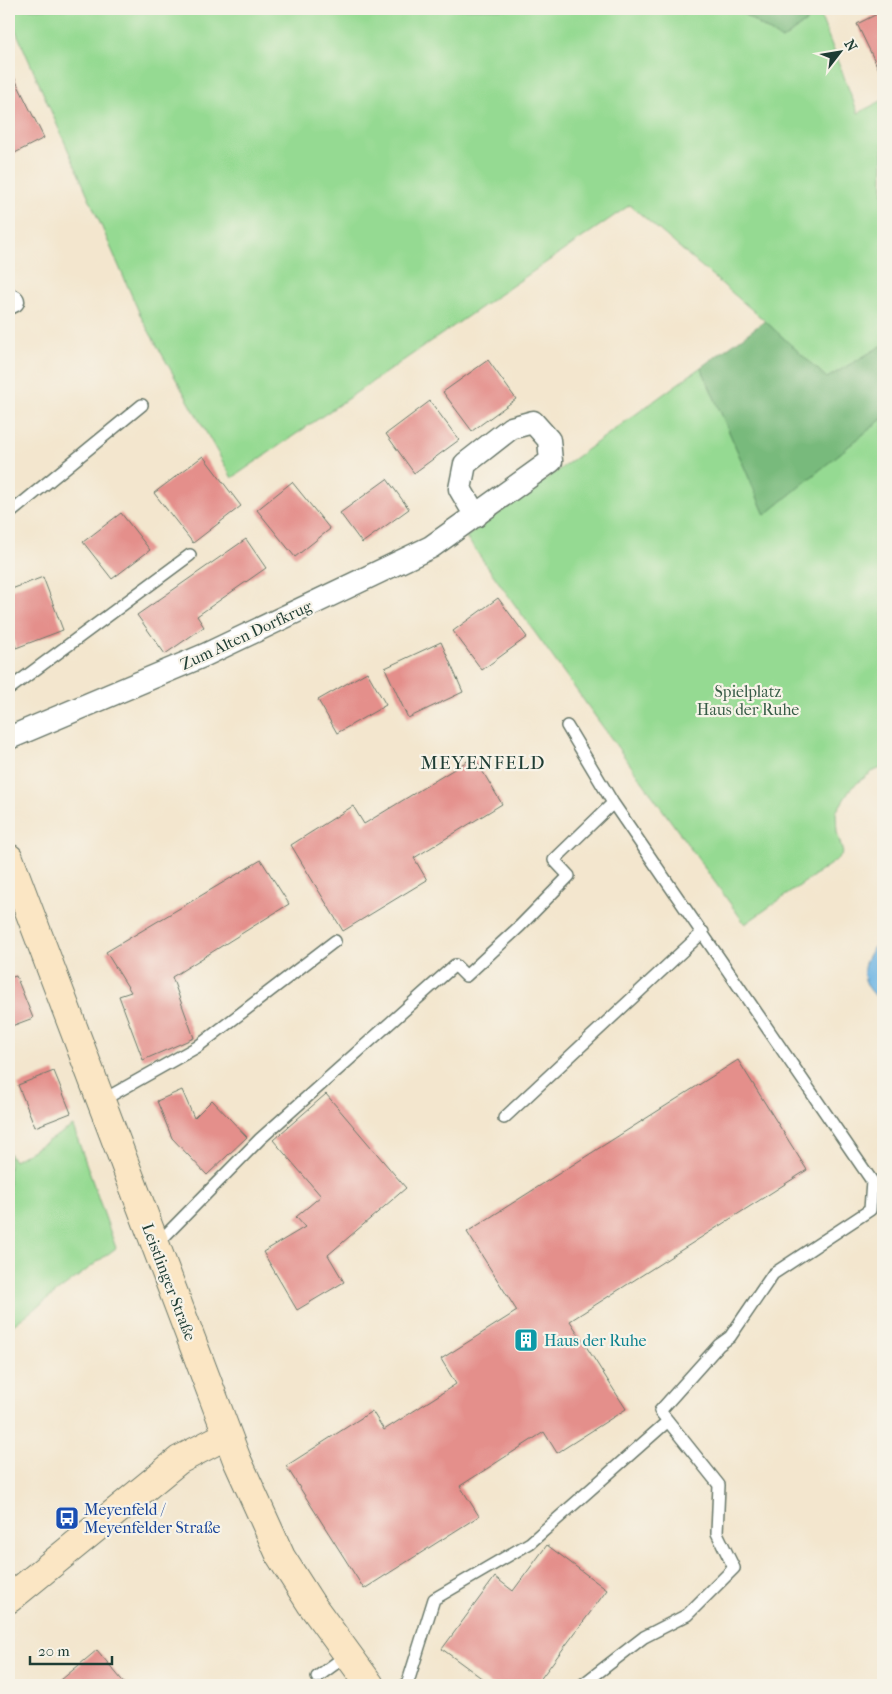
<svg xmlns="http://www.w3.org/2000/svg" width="892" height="1694" viewBox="0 0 892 1694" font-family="'IM FELL French Canon',serif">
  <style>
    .green { fill: #95da92; stroke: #5a8c63 }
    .forest { fill: #78ba7c; stroke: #4c7c58 }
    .water { fill: #6bb3e3; stroke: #45788c }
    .building { fill: #e48f8b }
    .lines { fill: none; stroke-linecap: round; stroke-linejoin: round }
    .lane-casing { stroke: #69786a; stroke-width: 14 }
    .street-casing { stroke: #69786a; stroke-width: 25 }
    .secondary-casing { stroke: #69786a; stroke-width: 30 }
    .lane { stroke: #fff; stroke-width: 11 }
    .street { stroke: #fff; stroke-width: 22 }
    .secondary { stroke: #fbe6c4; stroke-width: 28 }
    .labels { text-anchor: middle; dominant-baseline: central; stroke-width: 4.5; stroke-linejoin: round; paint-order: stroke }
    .street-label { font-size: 16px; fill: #1f3d34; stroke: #f7f3e8 }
    .park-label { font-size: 16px; fill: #375c47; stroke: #f7f3e8 }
    .culture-label { font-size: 16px; fill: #0d838f; stroke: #f7f3e8; text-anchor: start }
    .transit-label { font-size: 16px; fill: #164399; stroke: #f7f3e8; text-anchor: start }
    .quarter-label { font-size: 19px; letter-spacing: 1px; fill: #1f3d34; stroke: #f7f3e8 }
  </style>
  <rect width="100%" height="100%" fill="#f7f3e8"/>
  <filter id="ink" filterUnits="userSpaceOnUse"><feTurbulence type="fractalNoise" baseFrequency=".02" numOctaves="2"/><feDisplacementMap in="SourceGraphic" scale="10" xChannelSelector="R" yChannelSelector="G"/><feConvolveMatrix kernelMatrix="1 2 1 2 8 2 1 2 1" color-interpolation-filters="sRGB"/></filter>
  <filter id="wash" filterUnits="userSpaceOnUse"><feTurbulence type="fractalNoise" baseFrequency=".0096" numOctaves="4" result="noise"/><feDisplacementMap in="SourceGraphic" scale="20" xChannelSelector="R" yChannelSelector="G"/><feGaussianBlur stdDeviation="1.12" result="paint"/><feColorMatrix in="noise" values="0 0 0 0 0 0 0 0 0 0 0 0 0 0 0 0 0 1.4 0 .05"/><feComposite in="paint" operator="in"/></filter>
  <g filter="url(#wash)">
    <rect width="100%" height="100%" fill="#f3e6ce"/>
    <path class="green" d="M9 9H736L782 40 819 12 858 113 883 100V345L827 378 765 321 630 205 232 478 142 319 9 15Z
      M701 367 765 515 883 418V767L872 772 852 787 836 812 837 832 843 853 835 861 745 924 466 537Z
      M73 1126 116 1248 9 1328V1153L14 1161Z"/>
    <path class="forest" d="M737 9H818L819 12 782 40Z
      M765 321 827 378 883 345V418L765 515 701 367Z"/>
    <path class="water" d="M883 937V1003C878 1000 876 996 872 992 855 972 867 953 883 937Z"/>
    <g id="blocks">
      <path class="building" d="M883 11V75L882 76 857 24Z
        M9 67 44 138 9 156Z
        M488 360 516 399 472 431 443 392Z
        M430 401 459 440 414 473 386 434Z
        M203 456 241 506 193 543 154 493Z
        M387 479 409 509 362 543 340 513Z
        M292 482 330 529 295 557 257 510Z
        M121 513 150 550 112 579 83 542Z
        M246 539 266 568 197 616 204 627 165 654 137 615Z
        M43 577 63 630 16 648 9 628V590Z
        M498 598 527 637 482 670 453 631Z
        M441 642 463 692 408 718 385 668Z
        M367 672 386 705 337 733 318 700Z
        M474 757 502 804 414 858 427 880 343 931 291 845 353 806 364 824Z
        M261 860 289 904 172 977 194 1038 143 1060 119 996 131 992 106 952Z
        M16 976 33 1018 9 1027V978Z
        M738 1060 807 1170 570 1321 626 1409 557 1453 544 1432 460 1486 479 1516 364 1589 286 1466 372 1411 384 1430 456 1384 441 1359 517 1311 467 1232Z
        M54 1071 71 1113 35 1127 18 1085Z
        M182 1090 194 1118 212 1100 247 1137 207 1175 172 1138 157 1101Z
        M326 1094 406 1188 328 1255 344 1282 297 1310 263 1252 305 1227 296 1217 321 1196 273 1140Z
        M547 1545 607 1590 536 1685H491L442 1649 495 1577 513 1591Z
        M97 1650 126 1685H66L61 1680Z"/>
    </g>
  </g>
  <g filter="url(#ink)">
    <use href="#blocks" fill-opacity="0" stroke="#69786a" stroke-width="1"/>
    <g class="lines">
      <g class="lane-casing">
        <path id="lane" d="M9 514 142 405
          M9 689 190 555
          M567 726 613 803
          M101 1101 197 1047 335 941
          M504 1118 703 932
          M156 1245 260 1139 455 965 466 976 520 926 569 876 554 860 613 803 872 1181 870 1210 773 1274 730 1337 719 1345 660 1411 719 1485 717 1533 734 1568 687 1615 644 1637 582 1685
          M317 1677 347 1655
          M404 1685 408 1682 434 1599 530 1543 668 1421"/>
      </g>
      <g class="street-casing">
        <path id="street" d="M9 303 13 301
          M9 738 205 655 431 547 551 461 549 440 533 422 511 428 465 464 460 489 476 516"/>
      </g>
      <g class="secondary-casing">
        <path id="secondary" d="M9 858 237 1460 281 1557 311 1604 370 1685
          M9 1599 179 1460 227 1435"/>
      </g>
      <use href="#lane" class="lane"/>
      <use href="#street" class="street"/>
      <use href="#secondary" class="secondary"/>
    </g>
  </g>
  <defs>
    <g id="building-square" transform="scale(1.25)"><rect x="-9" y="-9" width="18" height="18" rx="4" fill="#0f9aa8" stroke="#f7f3e8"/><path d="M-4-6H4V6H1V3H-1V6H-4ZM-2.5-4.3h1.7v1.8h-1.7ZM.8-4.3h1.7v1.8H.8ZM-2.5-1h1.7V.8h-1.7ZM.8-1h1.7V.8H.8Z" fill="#fff"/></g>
    <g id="bus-square" transform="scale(1.25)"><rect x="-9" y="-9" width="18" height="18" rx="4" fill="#1a4fb4" stroke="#f7f3e8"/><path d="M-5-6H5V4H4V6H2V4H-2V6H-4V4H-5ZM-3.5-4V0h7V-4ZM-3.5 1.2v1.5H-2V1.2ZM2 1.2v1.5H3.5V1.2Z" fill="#fff"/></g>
  </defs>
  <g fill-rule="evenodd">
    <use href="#building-square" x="526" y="1340"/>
    <use href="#bus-square" x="67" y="1518"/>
  </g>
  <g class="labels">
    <g class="street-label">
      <text transform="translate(246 635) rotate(-25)">Zum Alten Dorfkrug</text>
      <text transform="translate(169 1282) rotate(69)">Leistlinger Straße</text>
    </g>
    <g class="park-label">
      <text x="748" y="691">Spielplatz<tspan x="748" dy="18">Haus der Ruhe</tspan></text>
    </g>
    <g class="culture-label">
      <text x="544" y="1340">Haus der Ruhe</text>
    </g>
    <g class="transit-label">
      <text x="84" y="1509">Meyenfeld /<tspan x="84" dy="18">Meyenfelder Straße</tspan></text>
    </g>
    <g class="quarter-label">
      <text x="483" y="763">MEYENFELD</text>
    </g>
  </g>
  <rect width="892" height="1694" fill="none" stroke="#f7f3e8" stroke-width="30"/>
  <g transform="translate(840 52) rotate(59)" stroke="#f7f3e8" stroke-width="4" paint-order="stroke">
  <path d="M0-4L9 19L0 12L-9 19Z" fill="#1f3d34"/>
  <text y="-8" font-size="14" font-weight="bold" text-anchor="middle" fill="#1f3d34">N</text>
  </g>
  <path d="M30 1656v8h82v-8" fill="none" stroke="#1f3d34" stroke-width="2.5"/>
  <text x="38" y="1656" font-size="15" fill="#1f3d34" stroke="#f7f3e8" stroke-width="4" paint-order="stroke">20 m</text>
</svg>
